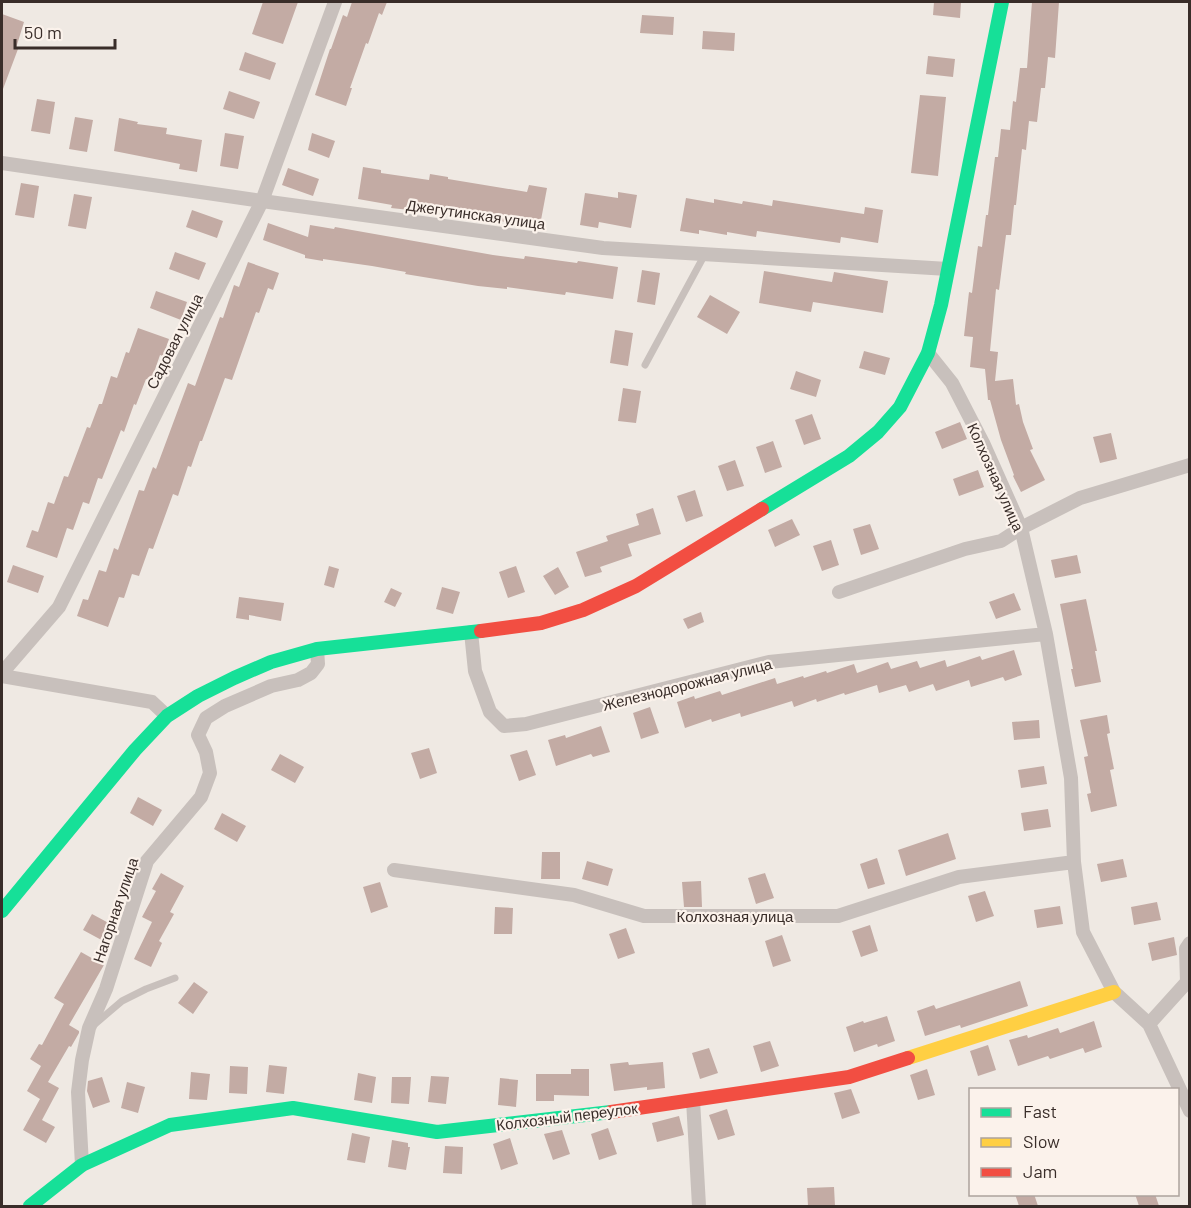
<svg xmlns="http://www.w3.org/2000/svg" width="1191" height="1208" viewBox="0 0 1191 1208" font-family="Barlow,sans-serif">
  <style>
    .building { fill: #c3aba4 }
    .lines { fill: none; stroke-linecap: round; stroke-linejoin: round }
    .lane { stroke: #c8c0bc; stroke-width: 7 }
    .street { stroke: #c8c0bc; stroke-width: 14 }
    .fast { stroke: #16e098; stroke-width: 14 }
    .slow { stroke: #ffcf43; stroke-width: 14 }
    .jam { stroke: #f24e42; stroke-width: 14 }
    .labels { text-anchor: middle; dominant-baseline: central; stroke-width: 4.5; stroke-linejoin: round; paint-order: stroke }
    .street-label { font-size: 15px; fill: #392d29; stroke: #fbf2eb }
  </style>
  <rect width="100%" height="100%" fill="#efe9e3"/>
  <path class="building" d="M263 2H298L283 44 252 34Z
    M352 2H387L382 15 379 13 368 44 366 43 350 88H352L346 106 315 95 330 49H331L343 15 347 17Z
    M934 2H961L960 18 933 15Z
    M1032 2H1059L1055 58 1048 57 1045 88H1041L1037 122 1029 121 1026 150 1022 149 1016 205H1014L1011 235H1006L999 290 996 289 990 351 998 352 995 381 1013 379 1016 405 1019 404 1023 422 1033 449 1030 450 1045 480 1021 492 1013 476 1014 475 1001 440 990 400H988L985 369 970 367 973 337 964 336 969 292 972 293 978 246 982 247 986 215H988L995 157H998L1001 129 1010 130 1013 101 1016 102 1020 68H1027Z
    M2 14 24 22 16 48 18 49 3 89H2Z
    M642 15 674 17 673 35 640 33Z
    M703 31 735 33 734 51 702 49Z
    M245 52 276 63 270 80 239 70Z
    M928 56 955 59 953 77 926 74Z
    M229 91 260 102 254 119 223 109Z
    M920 95 946 97 938 176 911 173Z
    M37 99 55 102 50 134 31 131Z
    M75 117 93 120 87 152 69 149Z
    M119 118 138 122 137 124 167 128 166 134 202 140 197 172 179 169 180 164 114 151Z
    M225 133 244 136 238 169 220 166Z
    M312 133 335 141 329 158 308 150Z
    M363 167 381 170V173L429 180 430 174 448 177V179L527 192 529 185 547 188 541 220 507 215 506 222 410 204V210L391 208 392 205 358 199Z
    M288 168 319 179 313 196 282 185Z
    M21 183 39 186 34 218 15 215Z
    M618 192 637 195 631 228 599 222 598 228 580 225 585 193 618 198Z
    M74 194 92 197 86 229 68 226Z
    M686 198 714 203V199L742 204 743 201 772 206 773 200 864 214 865 207 883 210 878 243 841 237 840 243 757 231 756 237 727 232V235L699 230V234L680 231Z
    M192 210 223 221 217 238 186 227Z
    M268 223 308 237 310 225 334 229 335 227 493 255 524 259 525 256 577 263 578 261 618 267 613 299 566 292 565 295 507 287V289L478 286 405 274 406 272 372 266 323 259V261L305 258V255L263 240Z
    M175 252 206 263 199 280 169 269Z
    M248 262 279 273 273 290 268 288 259 313 256 312 232 380 225 378 202 441H200L191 467 188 466 178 496 173 494 153 549 149 548 139 576 132 574 124 598 119 597 108 627 77 616 83 599 88 600 99 570 106 572 114 548 118 550 139 490 144 491 153 467 156 469 188 383 195 386 220 317 223 318 234 285 239 287Z
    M642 270 660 273 655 305 637 302Z
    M764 271 832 282 834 272 888 281 883 313 813 302 811 312 759 303Z
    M156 291 187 302 181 320 150 308Z
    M710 295 740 312 727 334 697 317Z
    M138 328 169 339 163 356 160 355 151 381 146 379 136 405 134 404 124 432 121 430 102 479 98 478 89 504 83 502 73 530 67 528 57 558 26 547 32 530 38 532 48 502 54 504 64 476 68 477 87 427 90 428 99 404H102L111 376 117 378 126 352 129 353Z
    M615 330 633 333 628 366 610 363Z
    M864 351 890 358 885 375 859 368Z
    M796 371 821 380 816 397 790 389Z
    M623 388 641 391 636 423 618 421Z
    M812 414 821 439 804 445 795 420Z
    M960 422 967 439 942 449 935 432Z
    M1111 433 1117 459 1100 463 1093 437Z
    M773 441 782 467 765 473 756 447Z
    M735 460 744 486 727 491 718 466Z
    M978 470 984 487 959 496 953 479Z
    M695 490 703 516 686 522 677 496Z
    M653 508 661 534 628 544 632 556 600 567 602 572 585 577 576 552 608 541 606 536 639 525 636 514Z
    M792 519 800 535 775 547 768 530Z
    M870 524 879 549 861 555 853 529Z
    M831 540 839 565 822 571 813 546Z
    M1077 555 1081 573 1055 578 1051 560Z
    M13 565 44 576 38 593 7 582Z
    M329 566 339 569 334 588 324 585Z
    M516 566 525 592 508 598 499 572Z
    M558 567 569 587 555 595 543 576Z
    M442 587 460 592 453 614 436 609Z
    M391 588 402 593 395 607 384 602Z
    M1014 593 1021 610 996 619 989 602Z
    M239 597 284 603 281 621 249 615V620L236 618Z
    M1086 599 1097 651H1095L1101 682 1075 687 1071 669H1073L1060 604Z
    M701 612 704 622 688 629 683 619Z
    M1014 650 1022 675 1005 681 1003 677 971 687 969 680 936 691 933 684 909 692 906 685 879 693 877 685 845 695 844 693 817 702 816 699 794 707 792 701 741 717 740 713 712 722 711 719 685 728 677 702 694 696 695 699 720 691 722 695 775 678 777 684 803 676 804 678 826 671 827 673 854 664 857 673 888 662 891 669 917 661 920 668 945 660 947 667 980 656 982 660Z
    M650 707 659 733 641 739 633 713Z
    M1107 715 1110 733 1107 734 1114 769 1110 770 1117 806 1091 812 1087 794 1091 793 1084 757 1088 756 1080 720Z
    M1039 720 1040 738 1014 740 1012 722Z
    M601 726 610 752 593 757 591 754 556 766 548 740 565 735 566 738Z
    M429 748 437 773 420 779 411 753Z
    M527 750 536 775 519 781 510 755Z
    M280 754 304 767 295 783 271 770Z
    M1044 766 1047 784 1021 788 1018 770Z
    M138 797 162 810 153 826 130 813Z
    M1048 809 1051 827 1024 831 1021 813Z
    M222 813 246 826 237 842 214 829Z
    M948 833 956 859 906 876 898 850Z
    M542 852H560V879H541Z
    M877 858 885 884 868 889 860 864Z
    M1123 859 1127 877 1101 882 1097 864Z
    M587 861 613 869 608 886 582 879Z
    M161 873 184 886 170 912 174 914 159 941 162 943 151 967 134 959 152 922 142 917 156 891 152 889Z
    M765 873 774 898 756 904 748 878Z
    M701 881 702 907H684L682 882Z
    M380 882 388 907 371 913 363 887Z
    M985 891 994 916 976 922 968 896Z
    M1157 902 1161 920 1134 925 1131 907Z
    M1060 906 1063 924 1037 928 1034 910Z
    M495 907 513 908 512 934H494Z
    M92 914 116 927 107 943 83 930Z
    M870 925 878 951 861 957 852 931Z
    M626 928 635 953 618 959 609 934Z
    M782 935 791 961 773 967 765 941Z
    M1174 937 1177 955 1152 961 1148 943Z
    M81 952 104 965 69 1025 79 1031V1033L71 1047 69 1046 48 1082 59 1088 42 1120 55 1127 46 1143 23 1130 40 1099 27 1091 41 1066 30 1059 39 1044 42 1045 64 1004 54 998Z
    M1020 981 1028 1006 961 1028 960 1025 925 1036 917 1011 934 1005 936 1009Z
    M194 982 208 992 193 1014 178 1003Z
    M887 1016 895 1041 878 1047 877 1044 854 1052 846 1027 863 1021 864 1023Z
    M1094 1021 1102 1047 1085 1053 1083 1048 1050 1059 1048 1056 1018 1066 1009 1040 1027 1035 1028 1038 1058 1028 1060 1033Z
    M770 1041 779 1066 761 1072 753 1046Z
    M988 1045 996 1070 978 1076 970 1051Z
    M709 1048 718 1073 700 1079 692 1053Z
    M628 1062 629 1065 663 1062 665 1088 647 1090V1087L614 1091 610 1064Z
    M269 1065 287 1067 284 1094 266 1092Z
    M230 1066 248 1067 247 1094 229 1093Z
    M571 1069H589V1096L554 1095V1101H536V1074H571Z
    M927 1069 935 1095 918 1100 910 1075Z
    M191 1072 210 1074 207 1100 189 1099Z
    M358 1073 376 1077 372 1103 354 1100Z
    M431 1076 449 1077 446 1104 428 1102Z
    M102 1077 110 1102 93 1108 87 1091 88 1081Z
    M392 1077H411L409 1104 391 1103Z
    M500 1078 518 1080 516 1107 498 1105Z
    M127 1082 145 1087 138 1113 121 1108Z
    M851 1089 860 1113 842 1119 834 1093Z
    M727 1109 735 1135 718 1140 709 1115Z
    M679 1116 684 1135 657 1142 652 1123Z
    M608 1128 617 1154 599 1160 591 1134Z
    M562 1130 570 1154 553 1160 544 1134Z
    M352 1133 370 1137 365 1163 347 1160Z
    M510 1138 518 1164 501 1170 493 1144Z
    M392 1140 408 1143V1147H410L406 1170 388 1167Z
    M445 1146 463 1147 462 1174 443 1173Z
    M834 1187 835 1206H808L807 1188Z
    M1015 1194H1034L1038 1206H1019Z
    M1135 1194H1155L1159 1206H1139Z"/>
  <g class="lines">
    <path class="lane" d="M645 365 705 254
      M95 1024 122 1001 146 989 175 978"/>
    <path class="street" d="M2 163 262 201 603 248 948 269
      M928 353 952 383 984 445 1021 528 1046 634 1071 778 1074 862 1083 932 1114 992 1149 1024 1190 1111
      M839 592 965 549 1001 541 1021 528 1080 498 1190 465
      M471 632 475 671 490 712 504 726 526 724 769 662 1046 634
      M2 673 59 607 262 201 335 2
      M2 676 152 702 167 716
      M394 870 574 895 644 916H838L959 877 1074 862
      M1149 1024 1187 982 1186 949 1190 943
      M693 1100 699 1206
      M82 1165 78 1092 82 1060 89 1028 106 989 147 861 201 797 210 773 206 752 198 735 206 718 225 706 271 686 298 680 311 673 318 664 317 649"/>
    <path class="fast" d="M762 509 849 456 878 432 900 407 928 353 941 305 1002 2
      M2 911 135 750 167 716 198 696 234 678 271 662 317 649 481 631
      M30 1206 82 1165 170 1125 293 1108 437 1132 611 1112"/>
    <path class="slow" d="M908 1058 1114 992"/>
    <path class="jam" d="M481 631 541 623 583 610 636 586 762 509
      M611 1112 849 1077 908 1058"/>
  </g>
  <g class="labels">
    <g class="street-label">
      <text transform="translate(476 214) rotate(8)">Джегутинская улица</text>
      <text transform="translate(174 341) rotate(-63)">Садовая улица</text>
      <text transform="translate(996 477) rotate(66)">Колхозная улица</text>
      <text transform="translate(687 684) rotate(-14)">Железнодорожная улица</text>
      <text transform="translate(115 910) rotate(-71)">Нагорная улица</text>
      <text x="735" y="916">Колхозная улица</text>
      <text transform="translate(567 1116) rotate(-7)">Колхозный переулок</text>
    </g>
  </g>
  <rect width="1191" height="1208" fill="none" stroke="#392d29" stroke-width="6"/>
  <rect x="969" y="1088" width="210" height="108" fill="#fbf2eb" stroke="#ada39d" stroke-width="1.5"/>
  <rect x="981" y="1108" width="30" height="9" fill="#16e098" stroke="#ada39d" stroke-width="1.5"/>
  <text x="1023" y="1118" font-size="18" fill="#392d29">Fast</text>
  <rect x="981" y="1138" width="30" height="9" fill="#ffcf43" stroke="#ada39d" stroke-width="1.5"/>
  <text x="1023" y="1148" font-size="18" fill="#392d29">Slow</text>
  <rect x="981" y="1168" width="30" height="9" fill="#f24e42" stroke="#ada39d" stroke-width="1.5"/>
  <text x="1023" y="1178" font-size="18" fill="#392d29">Jam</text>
  <path d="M15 39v9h100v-9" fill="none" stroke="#392d29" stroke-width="3"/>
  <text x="24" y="39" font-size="18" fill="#392d29" stroke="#fbf2eb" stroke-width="4.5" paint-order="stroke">50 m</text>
</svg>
